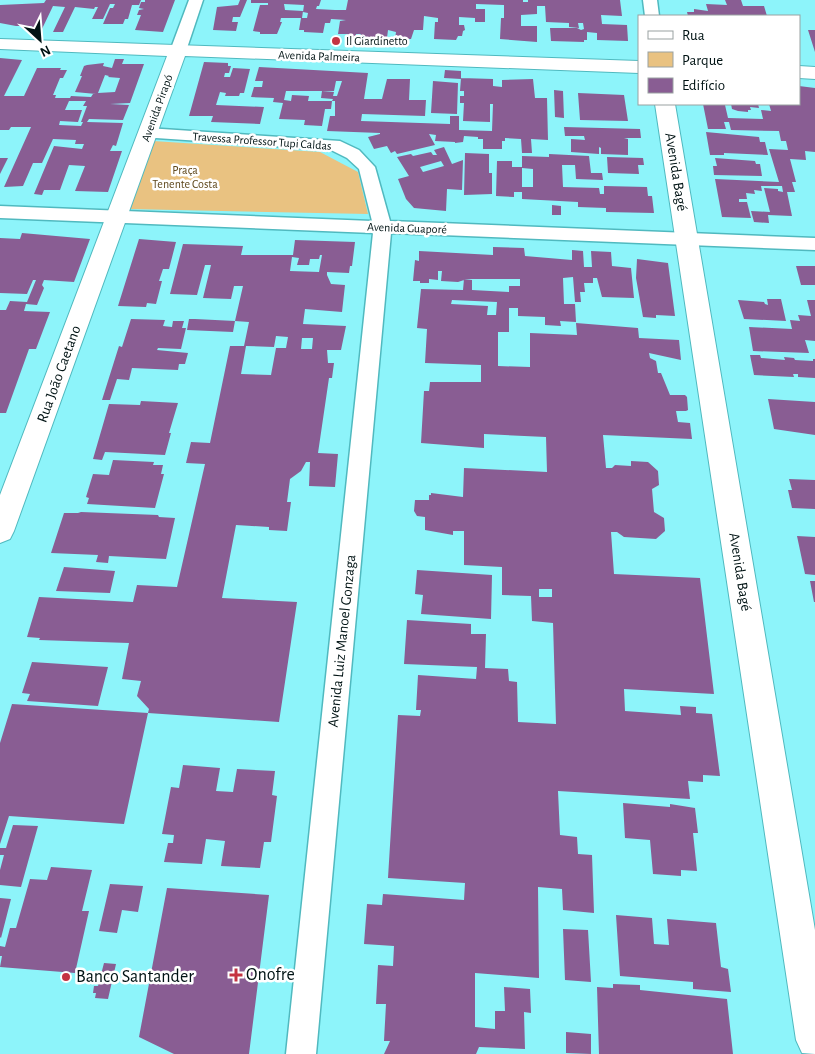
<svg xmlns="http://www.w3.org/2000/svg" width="815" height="1054" viewBox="0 0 815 1054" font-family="'Alegreya Sans',sans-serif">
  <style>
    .green { fill: #e9c281 }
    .building { fill: #895d93; fill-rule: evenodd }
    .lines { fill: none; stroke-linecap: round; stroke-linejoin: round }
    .street-casing { stroke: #50b9bf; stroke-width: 3 }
    .secondary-casing { stroke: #50b9bf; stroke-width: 2 }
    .street { fill: #fff; fill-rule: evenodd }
    .secondary { fill: #fff; fill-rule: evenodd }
    .poi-dot { fill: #c43342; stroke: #fff; stroke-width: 2 }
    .labels { text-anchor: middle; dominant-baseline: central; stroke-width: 5; stroke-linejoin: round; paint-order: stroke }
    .far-poi-label { font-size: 12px; fill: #001314; stroke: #fff; text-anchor: start }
    .far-street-label { font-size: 12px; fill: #001314; stroke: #fff }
    .far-park-label { font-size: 12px; fill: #5e471b; stroke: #fff }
    .street-label { font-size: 15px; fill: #001314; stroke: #fff }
    .near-poi-label { font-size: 18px; fill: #001314; stroke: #fff; text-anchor: start }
  </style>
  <rect width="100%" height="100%" fill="#8df4fa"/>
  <path class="green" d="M153 141 320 152 358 172 368 214 128 209Z"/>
  <path class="building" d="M46 0H141L139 5H132L128 19H125L123 24H103L110 8H113L115 4H110L103 19H92L98 7H95L94 9 75 7 63 32H53L65 7 53 6 41 31H30L32 26H16L0 23V5L44 3Z
    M145 0H175L163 32 135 30 141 15H137L139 10 144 9 139 8 141 2H145Z
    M240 0H247L240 17H233L232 22H238L236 31 213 30 217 7 238 5Z
    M251 0H321L319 6H317L316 9 335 10H346L348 0H523V2H528V0H620L622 16 601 15 602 24 627 25 628 41 597 40V33L587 32V40H584V42L551 41 550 28H577L581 30 584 29 583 23H578L579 28 569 27V23L546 22 545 6H537V14L521 15V26H537V42L500 39 501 18H504V5L476 4V9H485V22H475V18L459 17V25H464L465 30 463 31 462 36H458L456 40 434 39 435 22H438V18L424 16 423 30H414L411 39H395L396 32 388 30 387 38 385 39H367L366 37 360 36 361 34H356L355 41 347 40 348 34H338L340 21 346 20 331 19 330 23H325L323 33 304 32V30H299L301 18H281L280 22H282L277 34H260V32L253 31 260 5H268V3H251ZM284 4 304 5 303 12 308 13 307 18H302L303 11 285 10Z
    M725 0H741L743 6H764L767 16H688L687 12H694V9L708 11 706 4 727 5Z
    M808 30H815V52Z
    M0 58 22 60 4 96H24L37 68H61L60 70H67L63 78H60L53 95H56L55 98H70L71 96 91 97 93 94H96L75 92 82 76H80L84 66 87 65 104 63 103 66 112 68 115 59H124L122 64H144L130 103 110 104 129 105 123 120 89 119 87 122 123 123 116 146 113 145 110 151H122L108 192 75 191 85 166 69 165 60 190H44L42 195 34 194 54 146 82 149 84 144H75L76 140 53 139 42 163H33L23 186 4 187 31 127H11L9 130H0ZM105 75 109 76 108 77 120 78 115 92 98 93ZM69 101H86L83 106H87L81 122H83L81 126 59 125 60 121 78 122 82 110H65Z
    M204 62 228 63V66H231L229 73H225L224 77H230L233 68 250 69 244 93H240L239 96H225L226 93 220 92 216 105 264 107 260 124 211 122 213 116H189Z
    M259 67 368 73 364 99H382L387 79H410L409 100H426L425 116 362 114 361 121 450 124V116H459V130L492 131 493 104H490V122L463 121 464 103H460V96H464V91H460L461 78 493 79V86L502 87V80L533 79 535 98H547L548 140 531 139 532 153H522L521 139 505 138V141H502V149H483V139H478V137L464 136 463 142 455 143V142L435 141 436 135 429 134 435 145 397 154 395 151 391 153 387 146 374 149 368 137 380 134V133L327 131 330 116H335V101H332L331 109H325L322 126 304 125 305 120 279 119 283 103 273 102 274 98 251 97 254 87H262L263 81H255ZM336 81H342L337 96H333L334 92 322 91 321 98 333 99 332 101H308L309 96 292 95 291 101 284 100 286 91H334Z
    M445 70 461 71V79L444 78Z
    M433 81 458 83 457 114 431 113Z
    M799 86 815 88V152L805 151 806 160 790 159 796 182H792L795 192H787L792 216 768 215 769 223 754 222 751 211 770 212 764 188 778 189V191L783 192 782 186H761L762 191 754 190 755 194 746 193 747 199H739V202H747L751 218 722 217 715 179 779 182 769 149 788 150 786 141H781L779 131 731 130 729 122H724L726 129H708L703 104 725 105 728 118 763 119 761 110 771 111 769 104H799Z
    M554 90 563 91 564 118 555 117Z
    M578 93 624 95 628 121 580 120Z
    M731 104H758L759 108 750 107 751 110H748V112L738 111 732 109Z
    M564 127 640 129 641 138H624L628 139V155L601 154V148L599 147V154L571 152V139L585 140 584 136H565Z
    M706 132 759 137 760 142H765L768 155 724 153V155H710Z
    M444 147 452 164 463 160 462 190 447 189 446 211 414 208 406 199 398 179 409 176 397 157 411 154 413 156 431 152 433 155H437L434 150ZM441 161 444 166 423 172 420 167Z
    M465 153 489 154V173H492V194L464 195Z
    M549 154 589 156 591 173H602L603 180 576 179 575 165H562L563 187 599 188 600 194H604V186L647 187 648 196H652L654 213 606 212V208L578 207V202L522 199V192H514V197L496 196 497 161H512V167H522V187H533V169L522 168V156L549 157Z
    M607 157 643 158 644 165H638L639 174 608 173Z
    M0 158H8L0 174Z
    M715 158 755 161 756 164H760L762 176 714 175 713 166H717Z
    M552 205 561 206V215H552Z
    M22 233 90 239 74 282 44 280 42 285 44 288 37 305 26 304 24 311 50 312 36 349H29L6 413H0V310H6L10 301 27 302 36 280H33L27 294 0 293V238L20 239Z
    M139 239 176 242 169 269H163L159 281H162L156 304 147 303 146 307 118 306Z
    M295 240 355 242 352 266H350L349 273 327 272V275L331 284 345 285 342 312 305 309 303 324 346 326 341 350H327L328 363H334L332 378H329L318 453 338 454 335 487 309 486 310 462H306L301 471 290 479 287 502H291L287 531 269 530V527L236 525 222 598 297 602 279 722 148 713 124 824 9 816 0 844V743L12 704 148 713 149 709 137 696 141 681 122 679 129 643 39 640 40 638 27 637 39 597 133 602 137 585 177 587 205 464 186 463 191 442 210 443 230 346H244L249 322 235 321 243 286H234L231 299 203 298 211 265H205L197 295 170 294 183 244 243 246 241 255H293ZM320 255H322L319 272 290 271 292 257 299 258 297 265H309L310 259H319ZM276 336 288 337 286 348H276L271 375 241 374 246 346 274 347ZM302 338H313L312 349H301Z
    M493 247 524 248 525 256 572 260V250L583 251 584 267H592L591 251 611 252 612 266 631 268 634 298 602 297 597 278H593V283H584L585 292H580L581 302H575L573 277 563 278 564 304H575L576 322 560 321 561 326 545 325V317L518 316V308H509V332H498V366L530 367V333L577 335 576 323 638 328 639 338 679 340 681 360 649 353 650 358 656 361 658 373H661L670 395H685L687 397 688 410 686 411H676L678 422 690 423 692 439 603 435 606 468H612L615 465 631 466V461L648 462 658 471 659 485 652 489 654 512 664 518 665 531 656 539 624 537 617 532H611L614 574 700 578 714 694 624 689 625 711 681 715 680 706 696 707V713L712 714 720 776 703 775V782L688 781 690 799 558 791 560 835 577 837 578 854 592 855 594 913 563 910 562 889 538 887 539 978 475 973V1027L495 1029V1011H505L504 987 530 989 531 1013 524 1012 525 1049 479 1047 476 1054H384L390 1041H384L386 1004H376L378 965 393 966 394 946 364 944 367 904 382 905 383 894 464 900 465 883 388 878 398 715 420 716 421 710H416L418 675 476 679 477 667 404 664 407 620 471 624V634H486L485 668 508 669 509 681 517 682 518 722 556 724 553 623 532 621 531 596 502 595V567L464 565V531H453V535L425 530V517L417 516 414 511 415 500H429V495H431V493L463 497 464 468 547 472 546 437 484 434V448L421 443 424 391H429L430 382H481V365L425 363 427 329 417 328 421 289 463 290 464 279 472 280V290L509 292V286H520V279H464V280L458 282 441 281 442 271H438V280L429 279V283H420V281H413L415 260 419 261V251L493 255ZM452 300 497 302 496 315H487L488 306 451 304ZM539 589H552V597H539Z
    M637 259 668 263 675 316 656 315V318L643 317 636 278Z
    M796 266H815V285H801Z
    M767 299H781L786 321 744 319 738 300 764 302 765 304 768 305Z
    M807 300H815V341L805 340 809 353 753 351 749 327 792 329 790 320 800 321 798 315 811 316Z
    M131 319 165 320 163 326 172 327 173 321H184L182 328H186L181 349 158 348 157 350 188 353 185 364H179L178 370 132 368 129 380 117 379 110 400H102L119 346 122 347Z
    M189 319H195L235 321 233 332 187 330Z
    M750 355H760L761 358 785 360 784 357 794 358 795 360 813 361V359H815V378L798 377V374H793L794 377 754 375Z
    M768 399 815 402V435L774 429Z
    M141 401 178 403 169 433H171L165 455 105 452 102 460 93 459 109 404 140 405Z
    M113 460 154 462 153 465H163L161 474H164L155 508 87 504 89 498 86 497 93 474 109 475Z
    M789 479 815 480V509L792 508 788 490H792Z
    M81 512 158 515 159 517 175 518 166 559 109 556 108 563 96 562 98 555 51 553 64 513H78Z
    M797 536 815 537V575L805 574Z
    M64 567 115 571 110 593 56 591Z
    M417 570 492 575 491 619 421 614 423 595 415 594Z
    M810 581H815V602H814Z
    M32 662 108 667 98 706 27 701 30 694 22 693Z
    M183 765 220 768 216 791 233 792 237 769 275 771 272 795 277 796 271 842H264L260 868 221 866 225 841 206 839 202 864 164 862 168 843H173L174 835 162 834 171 787 179 788Z
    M623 803 670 807V804L695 808 698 833H693L697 871 681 870V876L653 874 650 840 625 838Z
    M13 825 38 826 21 887 0 885V870L4 855H0V848H6Z
    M51 867 92 870 82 911H89L75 973 0 967 2 956H0V946L5 947 10 928H16L30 879 47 880Z
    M110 884 143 886 138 912 122 910 117 933 99 931Z
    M167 888 269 895 249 1054H174L139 1037Z
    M0 898 11 899 1 938 0 937Z
    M616 915 652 918 654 944 669 945 667 919 716 923 721 967 728 969 731 992 693 989V982L620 976Z
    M563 929 588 930 591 982 565 980Z
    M104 963 116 964 108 999 95 998 96 993H93L94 986H98Z
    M613 984 640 985V990L727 999 733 1054H599L597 987 613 988Z
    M566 1032 591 1034V1054L566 1053Z"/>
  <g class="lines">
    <g class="street-casing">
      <path id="street" d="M189 0H203L186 51 183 54H173L170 51Z
        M643 0H657L659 16H645Z
        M147 128 340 141 359 150 375 167 390 221 815 238V250L391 233 316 1054H286L373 233 0 218V206L372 221 359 169 347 158 331 150 141 137 139 133 141 129Z"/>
    </g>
    <g class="secondary-casing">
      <path id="secondary" d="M0 39 639 61V73L185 56 14 531 10 539 0 543V495L167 56 0 49Z
        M799 66 815 67V79L799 78Z
        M655 104H675L815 930V1054L802 1053 796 1040Z"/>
    </g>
    <use href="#street" class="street"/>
    <use href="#secondary" class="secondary"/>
  </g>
  <g class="poi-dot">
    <circle cx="336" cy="41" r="5"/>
    <path d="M233.5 967.5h5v5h5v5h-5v5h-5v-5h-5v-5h5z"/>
    <circle cx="66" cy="977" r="5"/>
  </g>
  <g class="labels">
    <g class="far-poi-label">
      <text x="346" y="41">Il Giardinetto</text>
    </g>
    <g class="far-street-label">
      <text transform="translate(319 56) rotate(2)">Avenida Palmeira</text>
      <text transform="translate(157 108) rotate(-70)">Avenida Pirapó</text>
      <text transform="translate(262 141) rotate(4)">Travessa Professor Tupi Caldas</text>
      <text transform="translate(407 228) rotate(2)">Avenida Guaporé</text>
    </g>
    <g class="far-park-label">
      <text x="185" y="170">Praça<tspan x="185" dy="14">Tenente Costa</tspan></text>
    </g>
    <g class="street-label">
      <text transform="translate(676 172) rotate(81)">Avenida Bagé</text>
      <text transform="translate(59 374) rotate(-70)">Rua João Caetano</text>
      <text transform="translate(740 572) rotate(81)">Avenida Bagé</text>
      <text transform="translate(342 641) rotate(-84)">Avenida Luiz Manoel Gonzaga</text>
    </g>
    <g class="near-poi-label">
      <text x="246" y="975">Onofre</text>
      <text x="76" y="977">Banco Santander</text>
    </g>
  </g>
  <rect x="638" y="15" width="162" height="90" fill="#ffffff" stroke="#99a1a1"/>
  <rect x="648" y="31" width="25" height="8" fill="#ffffff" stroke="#99a1a1"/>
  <text x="682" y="40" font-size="15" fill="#001314">Rua</text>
  <rect x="648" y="52" width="25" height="15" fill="#e9c281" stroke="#99a1a1"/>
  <text x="682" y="65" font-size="15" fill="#001314">Parque</text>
  <rect x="648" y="78" width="25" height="15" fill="#895d93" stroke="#99a1a1"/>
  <text x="682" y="90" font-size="15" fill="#001314">Edifício</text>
  <g transform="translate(40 40) rotate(154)" stroke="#ffffff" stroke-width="4" paint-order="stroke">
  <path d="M0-4L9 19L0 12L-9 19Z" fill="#001314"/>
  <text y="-8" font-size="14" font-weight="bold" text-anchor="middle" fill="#001314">N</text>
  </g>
</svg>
